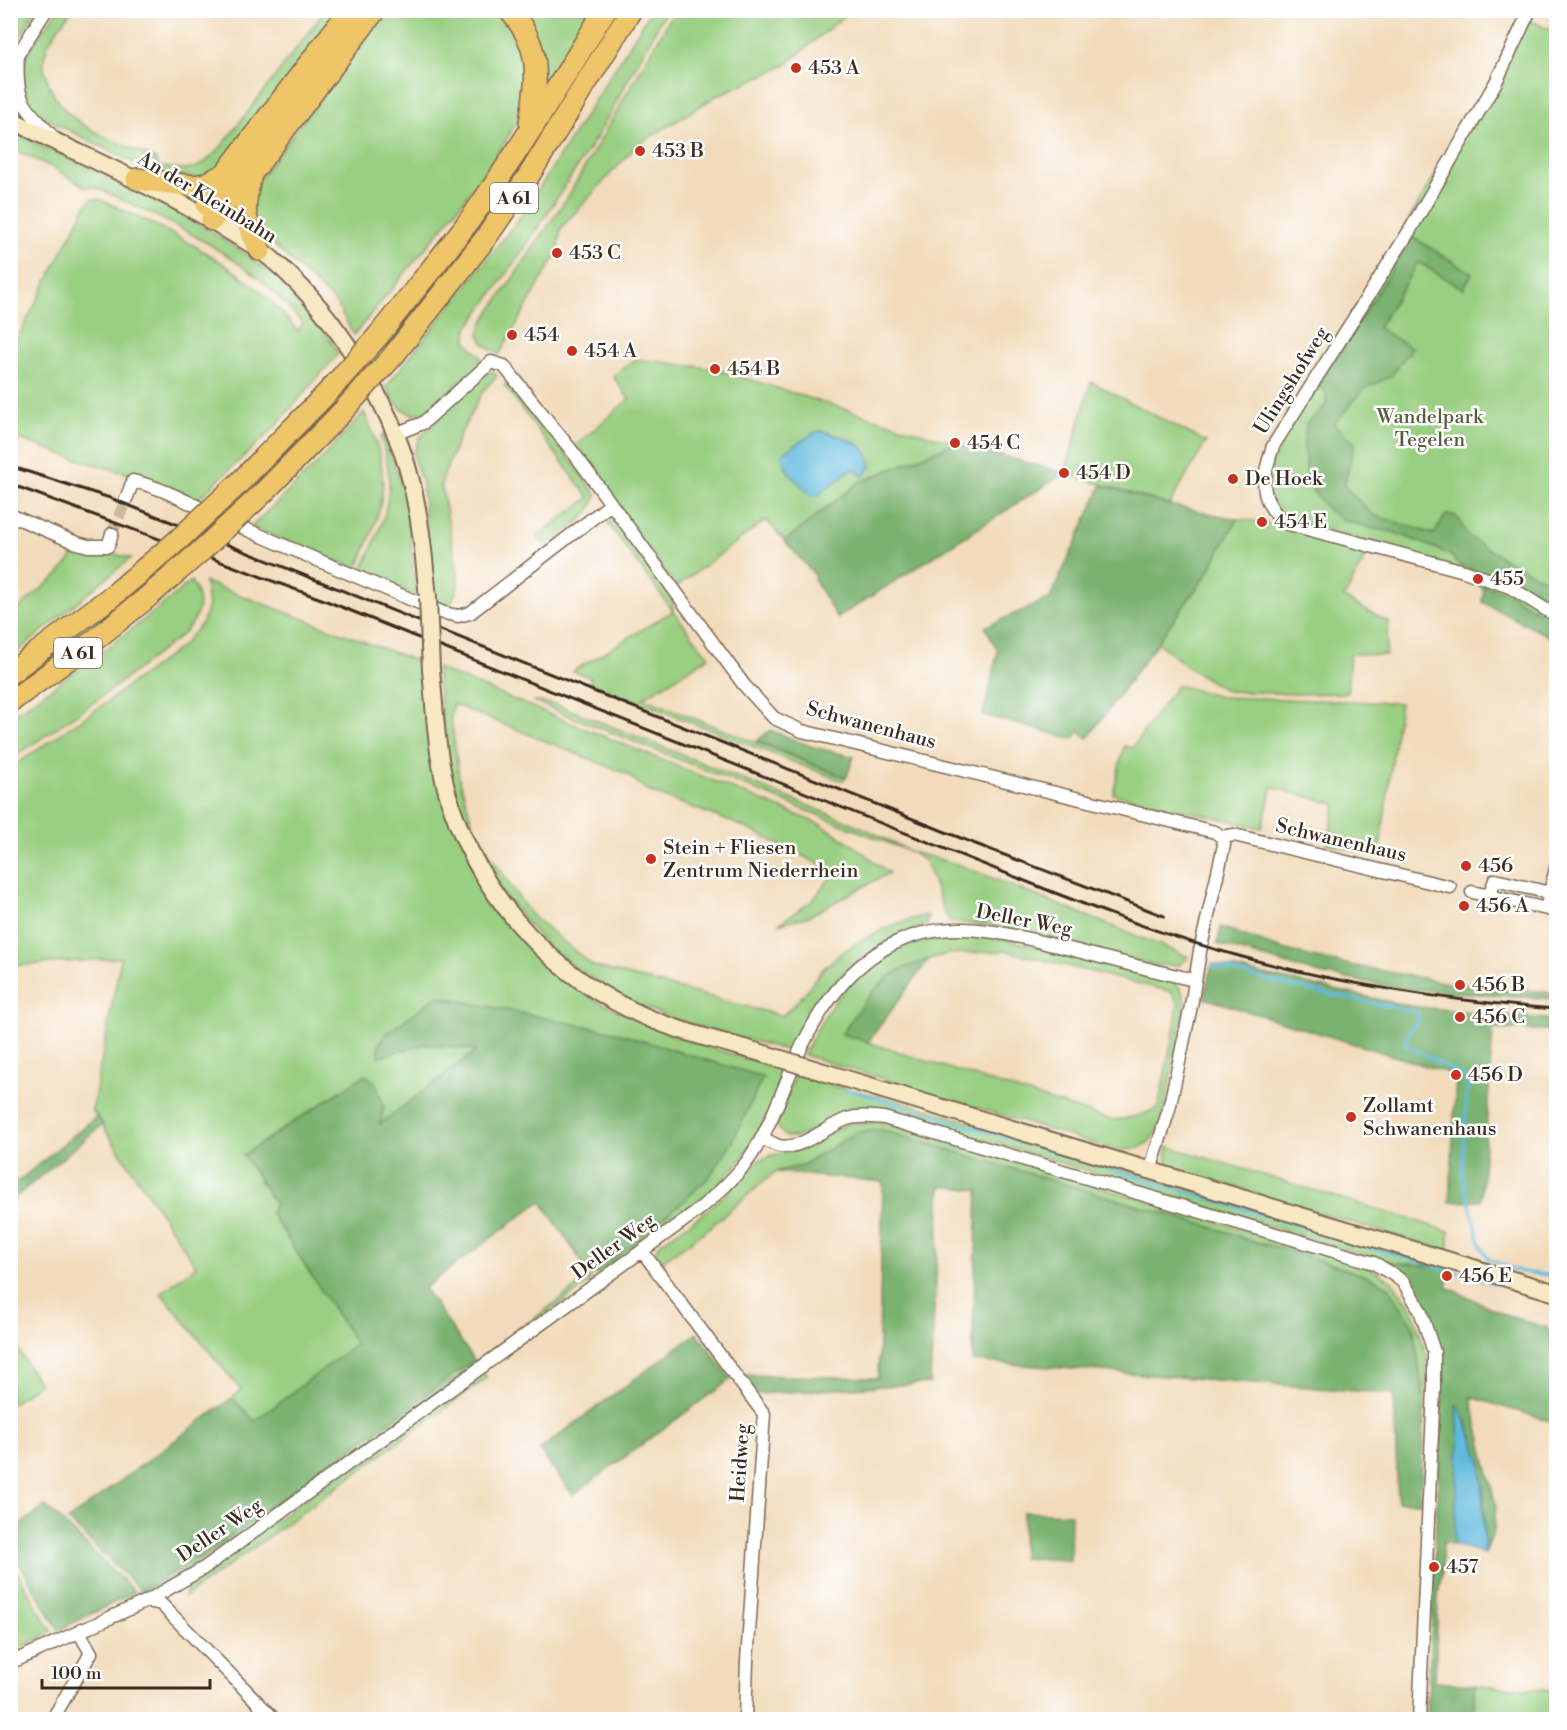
<svg xmlns="http://www.w3.org/2000/svg" width="1567" height="1730" viewBox="0 0 1567 1730" font-family="'Libre Bodoni',serif">
  <style>
    .green { fill: #99cf81; stroke: #6a7c50; stroke-width: 1.5; fill-rule: evenodd }
    .forest { fill: #7ab26f; stroke: #5a6e46; stroke-width: 1.5 }
    .water { fill: #60bade; stroke: #4e727e; stroke-width: 1.5 }
    .lines { fill: none; stroke-linecap: round; stroke-linejoin: round }
    .stream { stroke: #60bade; stroke-width: 3 }
    .street-tunnel { stroke: #cdb89c; stroke-width: 12; stroke-dasharray: 12 6; stroke-linecap: butt }
    .street-casing { stroke: #7b6855; stroke-width: 15 }
    .secondary-casing { stroke: #7b6855; stroke-width: 20 }
    .highway-casing { stroke: #7b6855; stroke-width: 24 }
    .street { stroke: #fff; stroke-width: 12 }
    .secondary { stroke: #f8e8c3; stroke-width: 16 }
    .highway { stroke: #eec569; stroke-width: 21 }
    .rail { stroke: #3b2a1e; stroke-width: 3 }
    .secondary-bridge-casing { stroke: #7b6855; stroke-width: 20; stroke-linecap: butt }
    .highway-bridge-casing { stroke: #7b6855; stroke-width: 24; stroke-linecap: butt }
    .secondary-bridge { stroke: #f8e8c3; stroke-width: 16 }
    .highway-bridge { stroke: #eec569; stroke-width: 21 }
    .poi-dot { fill: #c8321e; stroke: #fff; stroke-width: 2 }
    .labels { text-anchor: middle; dominant-baseline: central; stroke-width: 5; stroke-linejoin: round; paint-order: stroke }
    .shield { fill: #fff; stroke: #766a62; stroke-width: 1.5 }
    .shield-label { font-size: 18px; font-weight: bold; fill: #3b2a1e }
    .poi-label { font-size: 20px; fill: #3b2a1e; stroke: #fff; text-anchor: start }
    .street-label { font-size: 20px; fill: #3b2a1e; stroke: #fff }
    .park-label { font-size: 20px; fill: #575c3c; stroke: #fff }
  </style>
  <rect width="100%" height="100%" fill="#fff"/>
  <filter id="ink" filterUnits="userSpaceOnUse"><feTurbulence type="fractalNoise" baseFrequency=".0167" numOctaves="2"/><feDisplacementMap in="SourceGraphic" scale="12" xChannelSelector="R" yChannelSelector="G"/><feConvolveMatrix kernelMatrix="1 2 1 2 8 2 1 2 1" color-interpolation-filters="sRGB"/></filter>
  <filter id="wash" filterUnits="userSpaceOnUse"><feTurbulence type="fractalNoise" baseFrequency=".008" numOctaves="4" result="noise"/><feDisplacementMap in="SourceGraphic" scale="24" xChannelSelector="R" yChannelSelector="G"/><feGaussianBlur stdDeviation="1.35" result="paint"/><feColorMatrix in="noise" values="0 0 0 0 0 0 0 0 0 0 0 0 0 0 0 0 0 1.4 0 .05"/><feComposite in="paint" operator="in"/></filter>
  <g filter="url(#wash)">
    <rect width="100%" height="100%" fill="#f2dbbb"/>
    <path class="green" d="M11 10 35 11 11 51 10 11Z
      M675 10 850 11 784 66 716 96 636 146 561 228 557 253 499 355 483 343 479 334 483 322 567 198Z
      M57 11H71C61 25 46 41 44 59 43 65 45 72 47 77 58 125 114 140 154 158L160 167C193 170 198 172 221 147L325 11H343L220 169 204 179 154 173 42 117 28 103 22 74 27 56 36 40Z
      M395 11H500L529 59 521 115 496 157 447 222 354 335 336 303 262 234 251 221V190L366 38Z
      M517 11H590L541 92Z
      M651 11H666L599 133 526 246 468 328 466 341 481 357 482 363 429 410 414 415C399 409 393 402 386 387L525 211Z
      M1521 16C1533 23 1544 26 1556 32V640L1507 613 1468 573 1280 515 1269 495 1272 463 1262 459 1403 230 1502 61Z
      M11 133 19 135C109 179 210 218 285 286 305 304 324 330 339 353L272 430 195 502 157 482 76 459 11 436V351L87 204 92 199H99C153 223 210 250 256 288 272 300 285 316 298 331L303 323C290 310 278 295 264 283 215 241 152 214 95 187H85L56 169 24 154 15 151 11 153Z
      M636 359 715 369 955 443 858 483 785 541 766 520 676 587 574 447 629 399 613 376Z
      M492 371 497 375 496 377 483 391 459 437 441 483 458 573V587L449 607 433 602 422 483 413 455 420 437 485 374Z
      M1091 382 1206 442 1169 505 1065 473Z
      M514 383 596 495C591 519 564 532 545 546L537 536 589 498 504 385Z
      M364 412C395 478 384 506 357 569L251 527 317 464Z
      M384 434 407 499 416 596 362 571C375 541 390 512 389 478 389 465 384 451 381 437Z
      M1237 519 1262 522 1368 552 1344 598 1388 622 1386 655 1350 654 1347 693 1294 694 1227 691 1189 668 1157 642 1207 574Z
      M615 521 673 600V611L709 657 643 698 846 778 842 781 590 683 591 678 573 671 673 611 607 522Z
      M86 548 131 558 11 657 10 615 58 575 78 550Z
      M191 581C204 602 200 616 183 634L100 698 11 759V716C73 674 134 630 191 581Z
      M205 582 422 663 429 736 498 909 524 943 563 978 595 1000 674 1036 785 1071 765 1120 742 1159 718 1186 600 1275 595 1274 637 1241 651 1227 684 1201 710 1176 656 1045 614 1032 437 996 425 1044 478 1049 275 1204 271 1213 357 1344 255 1421 232 1398 241 1390 161 1293 196 1266 92 1110 121 958 11 966V768L104 704 182 646 203 622 208 606Z
      M436 668 824 826 853 845 889 873 809 916 778 924 813 900 835 872 742 826 648 791 627 774 453 704 451 717 459 777 472 822 484 846 530 914 593 966 782 1016C789 1009 796 1003 802 996 810 987 816 976 825 967 852 941 893 922 928 915L927 925C878 942 842 965 814 1010 806 1023 800 1038 793 1052L683 1022 626 1001 550 950 503 894 477 852 462 816 448 768Z
      M1177 685 1220 697 1400 703 1379 856 1327 844 1336 804 1272 787 1262 828 1113 794 1124 746 1132 748Z
      M532 701 558 705 866 829 911 852 957 864 1189 957 1179 965H1154L996 926 951 922 945 914 926 862 911 852Z
      M971 935 1009 940 1168 980C1182 986 1183 991 1185 1006L1163 1116C1153 1145 1144 1150 1115 1150L804 1055C839 978 884 938 971 935ZM1007 951 1172 992 1178 1004 1175 1026 1158 1108C1142 1116 1129 1119 1111 1120L842 1034 929 959 948 954Z
      M796 1074 826 1084 897 1100 1448 1268 1388 1262 996 1143 878 1110H853L809 1132 796 1137H786L778 1128 776 1118Z
      M880 1122 1367 1266 1392 1281 1412 1308 1427 1357 1425 1396H1422V1385L1413 1326 1375 1279 1289 1250 1244 1239 1234 1234 882 1130 857 1132 801 1166 775 1172 708 1229 664 1260 663 1268 656 1257 657 1246 701 1215 729 1191 757 1161 772 1155 795 1151 846 1124Z
      M1167 1146 1449 1231V1252L1171 1168 1167 1162Z
      M591 1276 589 1283 244 1532 173 1578 143 1593 141 1591 215 1547 474 1360 476 1362Z
      M11 1338 39 1384 11 1404H10Z
      M483 1372 487 1378 185 1597 187 1586 193 1579Z
      M11 1562 52 1632 11 1652H10Z
      M1475 1685 1556 1691V1719L1473 1720Z"/>
    <path class="forest" d="M1412 237 1472 273 1463 289 1418 262 1378 328 1412 348 1391 376 1364 389 1334 424 1355 443 1344 486 1373 515 1434 534 1446 515C1464 512 1460 531 1471 538 1497 556 1527 570 1554 585L1556 584V609L1510 582 1459 565 1450 555 1435 548 1390 531 1377 530 1343 520 1328 510 1313 491 1307 473 1304 446 1306 424 1326 405V392L1319 385Z
      M955 443 1065 473 837 618 814 579 816 577 785 541 858 483Z
      M1102 485 1169 505 1237 519 1207 574 1088 738 1079 732 1073 739 983 715 998 651 985 627 1050 598Z
      M1484 585 1508 593 1556 623V640L1482 602Z
      M770 730 810 746 854 757 846 778 757 741Z
      M1221 927 1273 946 1312 957 1355 966 1460 985 1556 993V999L1404 989 1320 974 1217 944Z
      M929 959 868 1042 842 1034C857 1010 873 986 898 971 907 966 919 963 929 959Z
      M1212 964 1409 1006 1556 1020V1030L1493 1029 1481 1201 1450 1202 1456 1075 1204 998Z
      M437 996 614 1032 763 1077 732 1143 710 1176 684 1201 651 1227 637 1241 591 1276 541 1201 424 1288 474 1360 215 1547 141 1591 68 1520 232 1398 255 1421 356 1344 271 1213 275 1204 243 1155 365 1075 375 1082 384 1106 380 1124 477 1050 425 1044 379 1057V1045L384 1035Z
      M97 1116 103 1124 11 1201V1187Z
      M882 1130 1234 1234 1244 1239 1289 1250 1375 1279 1389 1287 1413 1326 1422 1385V1396H1425L1420 1502H1398L1394 1394 972 1361 978 1190 941 1186 930 1383 757 1394 743 1375 878 1378 883 1182 775 1172 801 1166 857 1132Z
      M1389 1262 1448 1268 1447 1287 1508 1316 1548 1328 1556 1365V1423L1471 1397 1496 1506 1494 1530 1485 1554C1484 1505 1487 1447 1457 1405L1459 1442 1454 1544 1443 1543 1442 1570 1438 1596 1435 1682 1475 1685 1473 1719H1427L1442 1396 1438 1384 1437 1339 1427 1307 1410 1280Z
      M697 1333 731 1379 573 1495 539 1450Z
      M46 1506 135 1592 59 1630 11 1550V1531Z
      M1023 1512 1071 1514 1070 1560 1022 1558Z"/>
    <path class="water" d="M822 431C843 438 868 440 871 466L863 477 855 469 850 470 817 496H811C800 484 782 470 782 454L815 432Z
      M1457 1403 1473 1438 1481 1463 1485 1554 1454 1544 1459 1442Z"/>
    <g class="lines">
      <path class="stream" d="M1212 966 1298 988 1417 1012 1419 1019 1409 1032 1405 1044 1468 1079 1462 1174 1481 1247 1489 1259 1505 1266 1522 1272 1556 1276
        M846 1089 1335 1237 1494 1283"/>
    </g>
  </g>
  <g filter="url(#ink)">
    <g class="lines">
      <path class="street-tunnel" d="M112 534 126 499"/>
      <g class="street-casing">
        <path id="street" d="M1530 10 1496 82 1410 230 1273 446C1263 479 1256 498 1285 523L1464 571 1510 587 1556 616
          M18 54C15 103 23 104 54 138
          M15 59 46 10
          M395 434 423 423 491 362 504 366 576 456 744 685 774 718 802 731 1215 832 1222 837 1234 835 1450 887
          M126 499 133 481C168 489 200 509 234 524 303 554 373 584 444 613L458 616 470 613 611 504
          M10 515 74 542 88 546H108L112 534
          M1472 892 1556 911
          M1489 895 1495 880 1550 893
          M1548 901 1556 868
          M762 1138C767 1140 773 1144 779 1146 800 1151 827 1126 847 1119 859 1115 872 1117 884 1118L1374 1263 1394 1275 1404 1283 1420 1310 1434 1352V1388L1419 1720
          M1150 1171 1169 1109 1191 1006 1200 951 1224 845 1222 837
          M642 1251 764 1414 747 1661 745 1720
          M147 1601 161 1604 275 1720
          M10 1663 147 1601 204 1568 697 1211C715 1196 732 1181 746 1163 772 1128 784 1083 803 1044 835 979 885 927 963 929 998 930 1032 940 1066 948 1108 959 1151 970 1194 980
          M52 1720 91 1653 83 1639 81 1629"/>
      </g>
      <g class="secondary-casing">
        <path id="secondary" d="M10 119C80 155 153 185 221 226 233 234 247 241 259 249 327 300 391 400 411 481 421 520 424 559 428 598
          M431 670C435 710 436 752 447 792 474 886 541 966 629 1009 672 1031 722 1041 768 1055
          M830 1074 1556 1293"/>
      </g>
      <g class="highway-casing">
        <path id="highway" d="M509 10C543 47 537 78 530 123
          M251 174C242 213 243 215 260 250
          M137 179 194 186 205 184 225 174
          M207 205 222 185 225 174 350 10
          M212 220 240 184 251 174 375 10
          M378 336C407 299 437 263 466 225 516 156 561 83 605 10
          M393 356 485 239 528 177 631 10
          M238 484 329 391
          M263 493 342 412
          M10 673 116 593
          M10 702 92 642 143 601"/>
      </g>
      <use href="#street" class="street"/>
      <use href="#secondary" class="secondary"/>
      <use href="#highway" class="highway"/>
      <path class="rail" d="M10 466 110 498 171 522 973 843 1164 916
        M10 484 324 600 1050 891C1112 915 1175 939 1239 956 1343 985 1449 1001 1556 1009"/>
      <g class="secondary-bridge-casing">
        <path id="secondary-bridge" d="M428 598 431 670
          M768 1055 830 1074"/>
      </g>
      <g class="highway-bridge-casing">
        <path id="highway-bridge" d="M329 391 378 336
          M342 412 393 356
          M116 593 177 541 238 484
          M143 601 201 551 263 493"/>
      </g>
      <use href="#secondary-bridge" class="secondary-bridge"/>
      <use href="#highway-bridge" class="highway-bridge"/>
    </g>
  </g>
  <g class="poi-dot">
    <circle cx="796" cy="68" r="6"/>
    <circle cx="640" cy="151" r="6"/>
    <circle cx="557" cy="253" r="6"/>
    <circle cx="512" cy="335" r="6"/>
    <circle cx="572" cy="351" r="6"/>
    <circle cx="715" cy="369" r="6"/>
    <circle cx="955" cy="443" r="6"/>
    <circle cx="1064" cy="473" r="6"/>
    <circle cx="1233" cy="479" r="6"/>
    <circle cx="1262" cy="522" r="6"/>
    <circle cx="1478" cy="579" r="6"/>
    <circle cx="651" cy="859" r="6"/>
    <circle cx="1466" cy="866" r="6"/>
    <circle cx="1464" cy="906" r="6"/>
    <circle cx="1460" cy="985" r="6"/>
    <circle cx="1460" cy="1017" r="6"/>
    <circle cx="1456" cy="1075" r="6"/>
    <circle cx="1351" cy="1117" r="6"/>
    <circle cx="1447" cy="1276" r="6"/>
    <circle cx="1434" cy="1567" r="6"/>
  </g>
  <g class="labels">
    <g class="shield">
      <rect x="490" y="183" width="48" height="30" rx="4.5"/>
      <rect x="54" y="638" width="48" height="30" rx="4.5"/>
    </g>
    <g class="shield-label">
      <text x="514" y="198">A 61</text>
      <text x="78" y="653">A 61</text>
    </g>
    <g class="poi-label">
      <text x="808" y="68">453 A</text>
      <text x="652" y="151">453 B</text>
      <text x="569" y="253">453 C</text>
      <text x="524" y="335">454</text>
      <text x="584" y="351">454 A</text>
      <text x="727" y="369">454 B</text>
      <text x="967" y="443">454 C</text>
      <text x="1076" y="473">454 D</text>
      <text x="1245" y="479">De Hoek</text>
      <text x="1274" y="522">454 E</text>
      <text x="1490" y="579">455</text>
      <text x="663" y="848">Stein + Fliesen<tspan x="663" dy="23">Zentrum Niederrhein</tspan></text>
      <text x="1478" y="866">456</text>
      <text x="1476" y="906">456 A</text>
      <text x="1472" y="985">456 B</text>
      <text x="1472" y="1017">456 C</text>
      <text x="1468" y="1075">456 D</text>
      <text x="1363" y="1106">Zollamt<tspan x="1363" dy="23">Schwanenhaus</tspan></text>
      <text x="1459" y="1276">456 E</text>
      <text x="1446" y="1567">457</text>
    </g>
    <g class="street-label">
      <text transform="translate(207 198) rotate(31)">An der Kleinbahn</text>
      <text transform="translate(1292 381) rotate(-58)">Ulingshofweg</text>
      <text transform="translate(871 726) rotate(15)">Schwanenhaus</text>
      <text transform="translate(1341 841) rotate(13)">Schwanenhaus</text>
      <text transform="translate(1024 921) rotate(11)">Deller Weg</text>
      <text transform="translate(614 1247) rotate(-36)">Deller Weg</text>
      <text transform="translate(741 1463) rotate(-86)">Heidweg</text>
      <text transform="translate(220 1531) rotate(-34)">Deller Weg</text>
    </g>
    <g class="park-label">
      <text x="1430" y="417">Wandelpark<tspan x="1430" dy="23">Tegelen</tspan></text>
    </g>
  </g>
  <rect width="1567" height="1730" fill="none" stroke="#fff" stroke-width="36"/>
  <path d="M42 1679v9h168v-9" fill="none" stroke="#3b2a1e" stroke-width="3"/>
  <text x="51" y="1679" font-size="18" fill="#3b2a1e" stroke="#ffffff" stroke-width="4.5" paint-order="stroke">100 m</text>
</svg>
